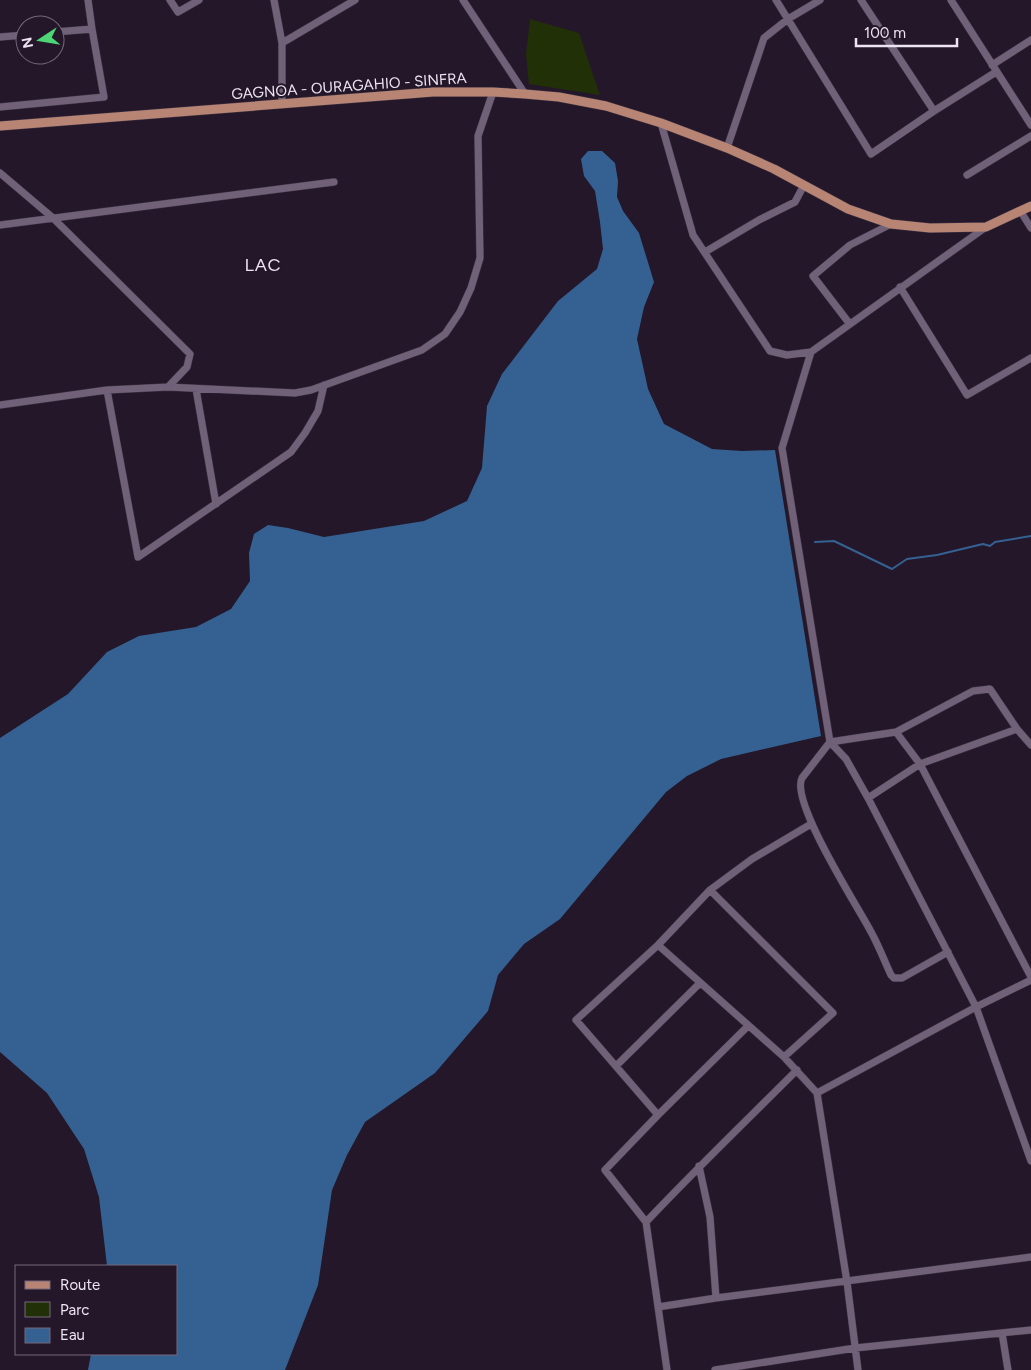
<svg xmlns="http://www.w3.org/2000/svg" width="1031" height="1370" viewBox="0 0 1031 1370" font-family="Figtree,sans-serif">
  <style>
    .green { fill: #213007 }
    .water { fill: #346191 }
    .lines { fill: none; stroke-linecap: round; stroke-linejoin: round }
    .stream { stroke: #346191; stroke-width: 2 }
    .minor-casing { stroke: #3e3443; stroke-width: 8 }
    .major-casing { stroke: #3e3443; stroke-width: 10 }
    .minor { stroke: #706178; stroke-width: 7 }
    .major { stroke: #b88473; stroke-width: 9 }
    .labels { text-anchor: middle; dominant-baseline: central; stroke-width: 4; stroke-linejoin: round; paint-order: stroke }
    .street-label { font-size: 15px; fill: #ece4f1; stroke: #24172a }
    .quarter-label { font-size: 18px; letter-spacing: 1px; fill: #ece4f1; stroke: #24172a }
  </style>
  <rect width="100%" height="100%" fill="#24172a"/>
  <path class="green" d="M530 19 579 33 600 95 529 84 526 54Z"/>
  <path class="water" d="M588 151H602L615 163 618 181 617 197 623 211 639 233 654 282 644 307 637 339 648 389 664 424 712 449 742 451 775 450 821 736 721 759 687 776 666 792 560 919 524 944 498 975 488 1011 435 1073 365 1122 347 1155 332 1190 318 1285 285 1370H88L91 1354H176V1266H107L99 1197 84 1149 47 1093 0 1052V738L68 694 107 652 139 636 196 627 231 609 250 581 249 553 254 534 268 525 288 528 324 537 424 521 467 501 482 468 487 406 502 374 558 301 597 269 603 249 600 222 595 191 584 176 581 159Z"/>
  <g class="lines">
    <path class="stream" d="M815 542 834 541 892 569 907 559 937 555 983 544 990 546 995 542 1031 536"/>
    <g class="minor-casing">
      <path id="minor" d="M170 0 178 12 199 0
        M274 0 282 43V103
        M463 0 525 94
        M776 0 871 154 934 111 996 72
        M861 0 934 111
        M951 0 1031 125
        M55 32 92 29 88 0
        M0 37 25 35
        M282 43 355 0
        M992 65 1031 40
        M0 107 104 97 92 29
        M661 123 693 235 770 351 787 355 811 352 986 227
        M727 148 764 38 788 19 820 0
        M0 173 53 218 190 354 187 367 168 387
        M967 175 1031 136
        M1021 212 1031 228
        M0 225 334 182
        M705 252 759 220 795 202 804 185
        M900 287 967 395 1031 358
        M849 323 813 276 850 245 891 224
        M811 352 782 448 830 742 896 732 920 764 1031 977
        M196 389 216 504
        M107 390 138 557 291 452 305 433 318 411 324 385
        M0 405 107 390 168 387 295 393 311 390 422 350 445 334 460 312 471 288 480 258 478 136 493 92
        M896 732 973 691 990 689 1017 729 1031 745
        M868 798 920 764 1017 729
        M710 890 752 859 811 824
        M658 945 784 1057 817 1093 847 1282 858 1370
        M948 952 902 978H894L891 975C884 960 878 944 870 930 856 904 790 801 802 778L830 742 846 759 868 798 976 1007 1031 1161
        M616 1066 700 983
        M817 1093 976 1007 1031 980
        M658 1115 576 1020 658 945 710 890 833 1013 784 1057
        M699 1166 710 1217 716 1298
        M646 1222C695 1170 746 1121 797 1070
        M658 1307 716 1298 1031 1257
        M1002 1333 1008 1370
        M667 1370 646 1222 605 1170 658 1115 748 1026
        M715 1370 855 1348 1031 1330"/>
    </g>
    <g class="major-casing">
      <path id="major" d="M0 126 433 92H493L525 94 559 97 606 106 661 123 727 148 774 169 848 209 891 224 930 228 986 227 1031 206"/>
    </g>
    <use href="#minor" class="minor"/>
    <use href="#major" class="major"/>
  </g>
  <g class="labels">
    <g class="street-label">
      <text transform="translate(349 86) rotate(-4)">GAGNOA - OURAGAHIO - SINFRA</text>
    </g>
    <g class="quarter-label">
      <text x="263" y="265">LAC</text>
    </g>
  </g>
  <rect x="15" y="1265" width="162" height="90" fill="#24172a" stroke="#74697a"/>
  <rect x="25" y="1281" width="25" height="8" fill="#b88473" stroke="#74697a"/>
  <text x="60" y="1290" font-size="15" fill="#ece4f1">Route</text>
  <rect x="25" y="1302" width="25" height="15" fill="#213007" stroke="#74697a"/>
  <text x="60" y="1315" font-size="15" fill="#ece4f1">Parc</text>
  <rect x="25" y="1328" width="25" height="15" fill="#346191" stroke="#74697a"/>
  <text x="60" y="1340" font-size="15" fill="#ece4f1">Eau</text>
  <g transform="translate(40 40) rotate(258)"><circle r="24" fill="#24172a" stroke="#74697a"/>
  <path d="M0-4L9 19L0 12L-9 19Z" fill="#4dd676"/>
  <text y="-8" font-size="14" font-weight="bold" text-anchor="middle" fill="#ece4f1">N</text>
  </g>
  <path d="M856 38v8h101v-8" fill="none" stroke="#ece4f1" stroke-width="2.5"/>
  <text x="864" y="38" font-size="15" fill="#ece4f1" stroke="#24172a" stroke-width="4" paint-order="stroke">100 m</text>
</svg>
